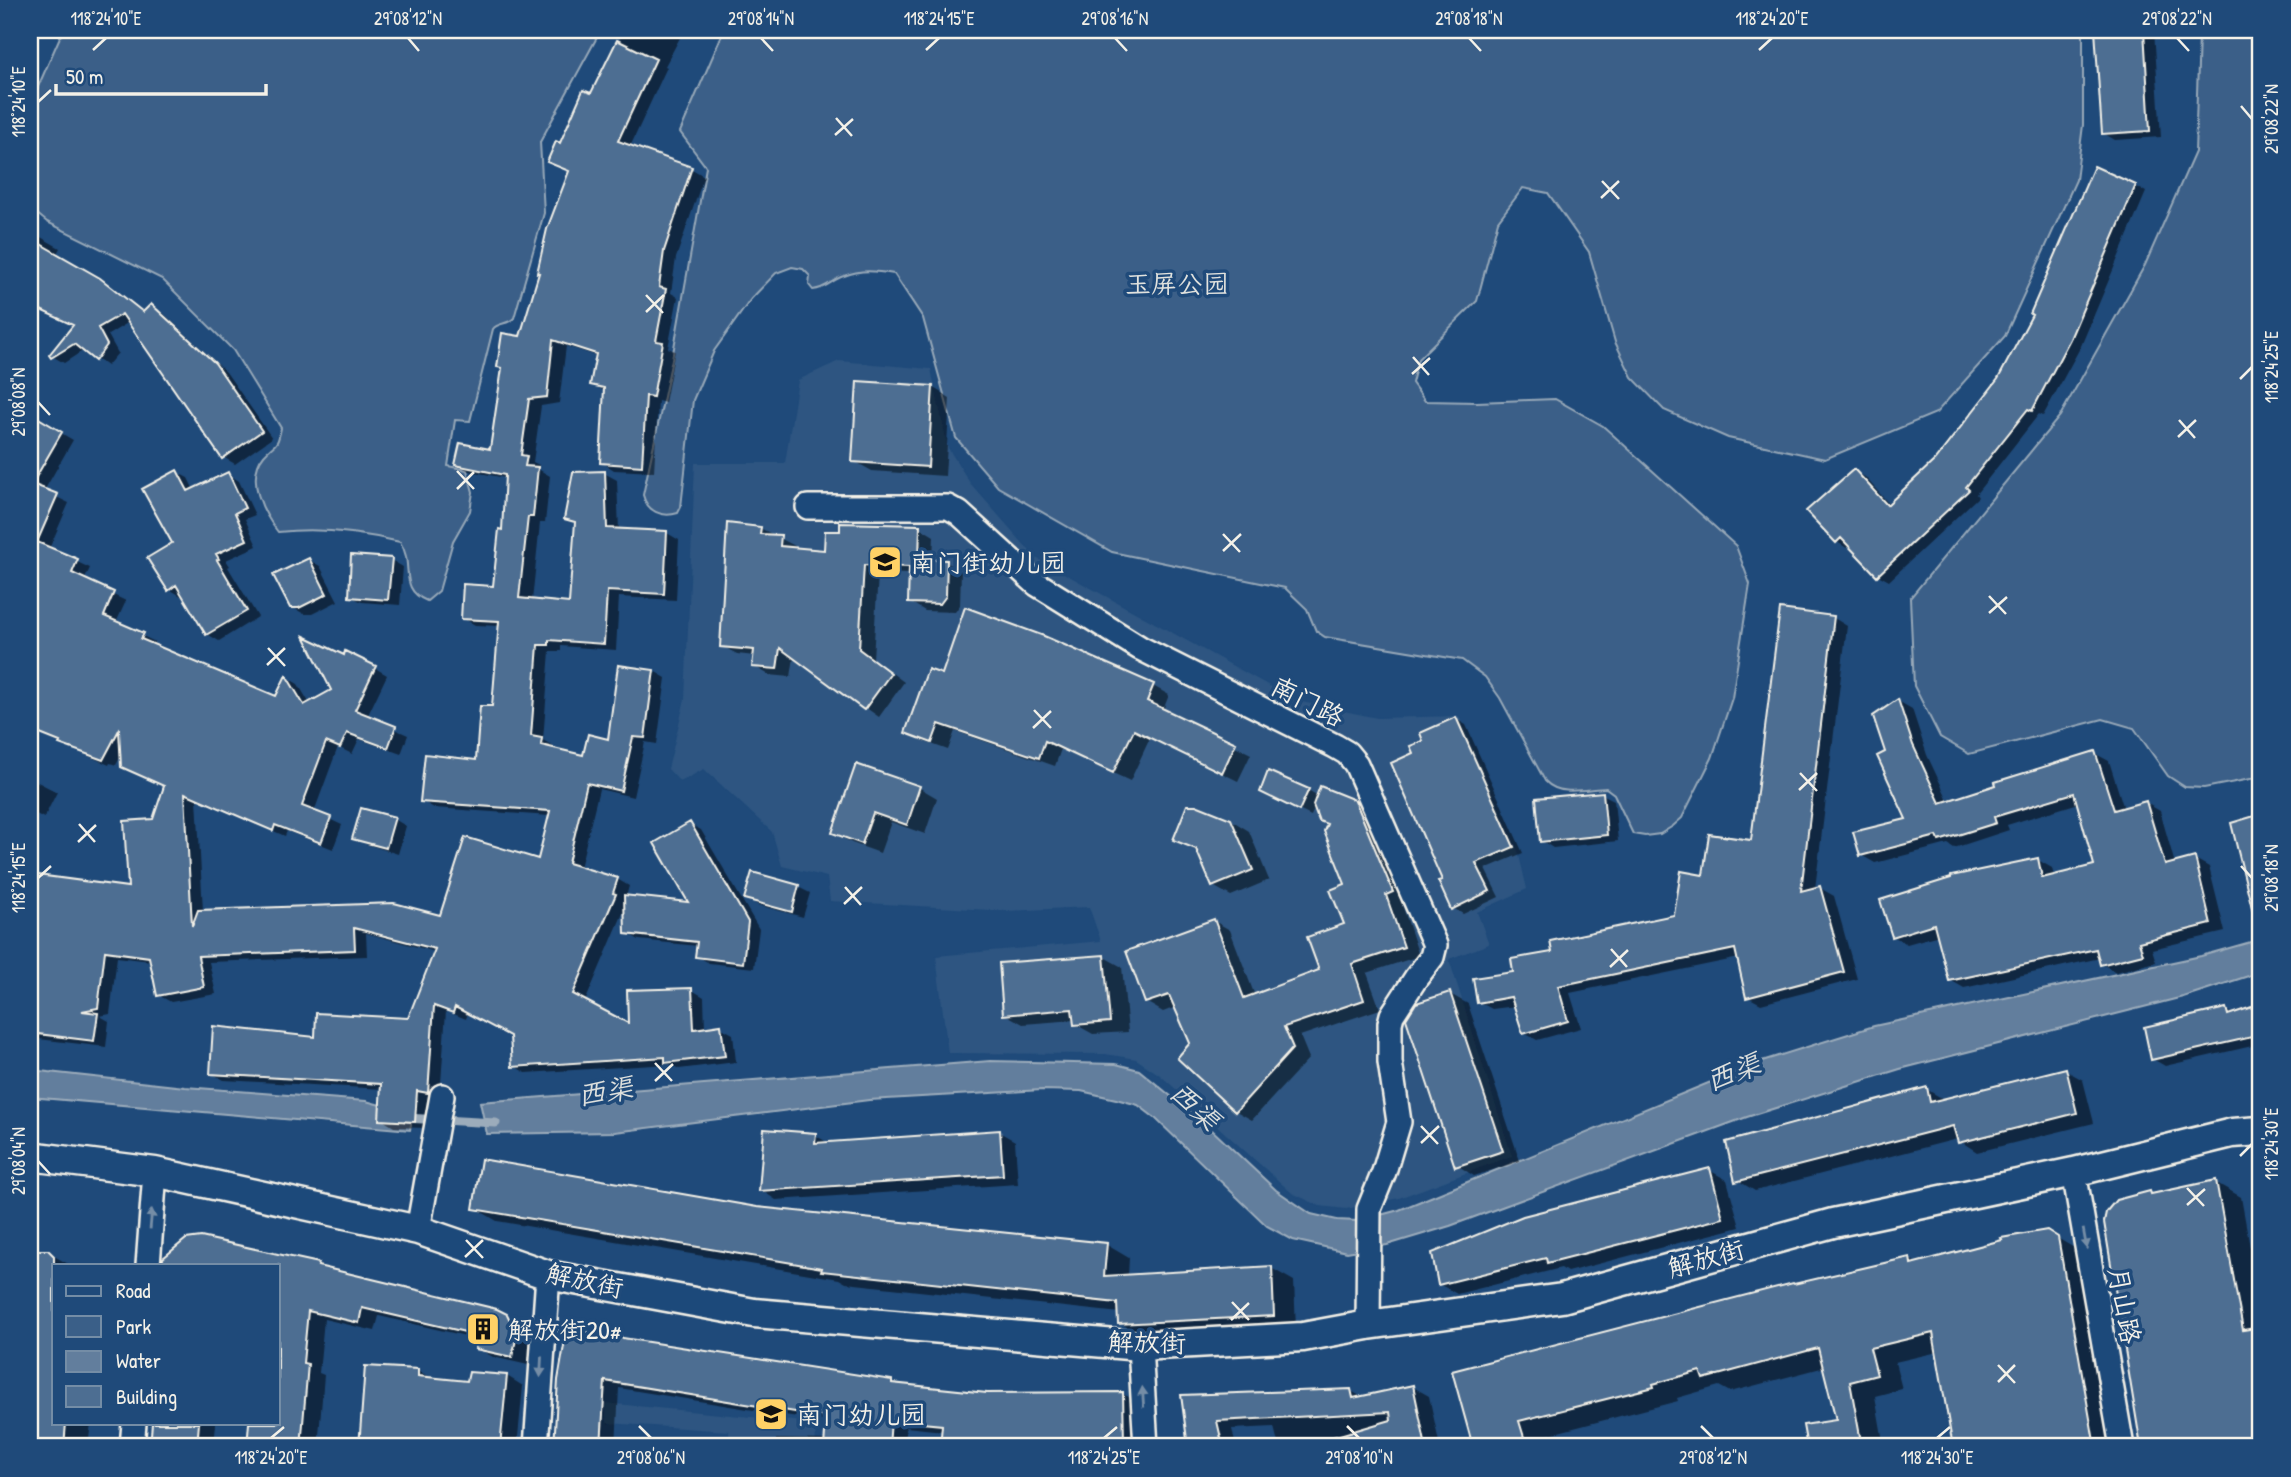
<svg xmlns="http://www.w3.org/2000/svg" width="2291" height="1477" viewBox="0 0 2291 1477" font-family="'Patrick Hand','LXGW WenKai TC',sans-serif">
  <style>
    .built { fill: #2d5581 }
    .green { fill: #3a5f88; stroke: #97a8b8; stroke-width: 2 }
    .water { fill: #627e9d; stroke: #9cacbb; stroke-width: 2 }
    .shadow { fill: #0007 }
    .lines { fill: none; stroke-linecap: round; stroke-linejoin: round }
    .stream { stroke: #9cacbb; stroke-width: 9 }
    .building { fill: #4d6e92; stroke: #f4f1e8; stroke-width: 2 }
    .minor-casing { stroke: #f4f1e8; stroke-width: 28 }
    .tertiary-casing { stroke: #f4f1e8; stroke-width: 33 }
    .minor { stroke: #1f4a7a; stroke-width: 23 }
    .tertiary { stroke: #1f4a7a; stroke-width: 28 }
    .oneway { fill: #748da6 }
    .ticks { fill: none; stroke: #f4f1e8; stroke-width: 2.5 }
    .labels { text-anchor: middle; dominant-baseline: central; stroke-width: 7; stroke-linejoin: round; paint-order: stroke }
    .park-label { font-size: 26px; fill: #e1e2de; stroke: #1f4a7a }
    .poi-label { font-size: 26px; fill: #f4f1e8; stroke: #1f4a7a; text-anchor: start }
    .street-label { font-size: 26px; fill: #f4f1e8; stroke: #1f4a7a }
    .water-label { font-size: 28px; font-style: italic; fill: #dee0dd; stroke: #1f4a7a }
    .neatline { fill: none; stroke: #f4f1e8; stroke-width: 2.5 }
    .ticks-label { font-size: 18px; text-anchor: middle; fill: #f4f1e8 }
  </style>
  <rect width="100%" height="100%" fill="#1f4a7a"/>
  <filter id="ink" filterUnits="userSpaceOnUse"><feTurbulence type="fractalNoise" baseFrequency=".0143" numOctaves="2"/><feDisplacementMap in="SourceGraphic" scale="14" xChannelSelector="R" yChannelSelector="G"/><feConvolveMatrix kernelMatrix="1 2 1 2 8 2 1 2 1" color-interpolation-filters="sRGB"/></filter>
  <g filter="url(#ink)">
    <path class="built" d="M839 361 931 369 948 448 970 483 1036 558 1297 701 1377 718 1459 716 1518 851 1527 889 1477 912 1489 944 1449 959 1512 1156 1399 1198 1346 1209 1320 1206 1292 1193 1160 1075 1136 1059 1105 1054 948 1053 936 956 1101 941 1089 907 1008 911 830 901 827 877 782 866 772 832 704 769 680 782 668 769 685 699 695 463H785L798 380Z
      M605 1403 815 1423 816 1447H730L729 1431 607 1423Z"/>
    <path class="green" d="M63 30H601L540 142 544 213 514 318C508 325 498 322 493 329L470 421 455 420 448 466 467 470 473 492 470 511 453 541 439 591 427 601C397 589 415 564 400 542 359 532 320 527 278 532 263 513 245 478 264 455 276 442 277 448 281 428L233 350 162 279 47 222 30 208V105Z
      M724 30H2083V125L2076 180 2005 336 1936 413 1825 459 1728 438 1664 410 1632 377 1615 342 1589 252 1548 193 1523 188 1498 221 1477 301 1418 359 1412 383 1425 401 1477 402 1555 399 1603 426 1736 546 1750 584 1732 698 1712 758 1682 818 1673 826 1660 834 1645 836 1633 834 1614 794 1606 788C1585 789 1560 797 1545 781L1500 698 1485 677 1462 660 1325 637 1316 631 1307 609 1285 588 1112 552 998 487 956 438 923 318 894 274C876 271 861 269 844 276 831 280 828 288 813 290L809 285 810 276 803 269 792 267 776 273 751 299 714 351 693 400 681 507 678 513C661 518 647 511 643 495L672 359 706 167 680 132Z
      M2197 30H2261V777L2204 788 2185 787 2168 776 2134 728 2103 719 1969 754 1940 737 1914 686 1910 598 2060 416 2145 265 2195 152 2199 35Z"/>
    <path class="water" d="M2261 939V972L2183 997 1900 1069 1747 1117 1450 1226 1387 1245 1347 1252 1293 1240 1267 1226 1155 1118 1138 1105 1116 1099 1081 1091 1042 1090 869 1100 615 1132 487 1134 480 1102 990 1061 1116 1064 1139 1070 1211 1129 1276 1190 1311 1214 1337 1220 1358 1221 1399 1210 1762 1061 1874 1026 2201 956Z
      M30 1070 185 1087 366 1101 413 1114 410 1130 30 1097Z"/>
    <path class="shadow" d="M624 30H684L665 66 667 67 630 147 692 169 704 176 676 258 671 293 678 297 668 348 675 351 665 403 658 401 654 472 614 470 602 462 604 391 592 384 597 356 566 346 559 403 541 406 533 462 539 465 538 469 550 476 545 523H540L532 601 570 604 576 524 566 518 604 473 617 480 619 530 667 533 679 540 676 600 619 597 616 650 561 646V651H550L543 740 553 746V750L585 757 610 741 654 671 666 678 657 744 645 742 633 797 599 789 580 868 617 879 629 886 626 897 692 904 690 824 701 830 759 929 754 968 709 963 697 956 698 946 639 940 627 933 626 906 585 1002 630 1026 692 990 704 997 705 1029 720 1027 733 1034 736 1062 679 1069 670 1064 526 1073 514 1066 512 1035 468 1013 466 1019 446 1011 440 1098 429 1097 427 1128 394 1127 381 1119 383 1089 224 1080 211 1073 317 1039 409 1020 436 952 366 933 367 956 209 962 216 994 171 1002 158 995 151 961 117 957 110 1014 100 1016 109 1021 106 1047 30 1038V876L130 889 166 787 123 766 122 754 116 765 110 763 109 765 30 730V415L73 440 44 491 69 503 49 549 90 568 84 581 126 601 116 623 155 642 153 646 277 698 286 677 298 684 310 704 333 691 346 658 375 668 387 675 367 717 408 735 401 754 359 739 352 754 338 747 314 812 342 825 333 849 287 831 285 836 197 798 203 911 442 917 539 861 550 816 434 808 422 801 478 761 494 708 500 626 475 625 463 618 495 588 504 532 506 478 469 471 457 464 492 451 521 338 570 172 549 161 592 96Z
      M2097 30H2154L2161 137 2115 140 2103 133Z
      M2135 186 2146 192 2081 346 2043 416 2039 414 1976 494 1978 497 1889 581 1878 575 1851 545 1847 548 1837 542 1854 471 1865 477 1890 505 1936 461 1999 380Z
      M30 231 60 248 56 255 112 287 145 313 151 306 163 313 226 372 272 438 235 464 223 457 129 322 108 335 118 353 107 366 84 350 64 363 52 356 75 326 40 310 30 334Z
      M932 387 950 398 945 476 872 471 854 461Z
      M176 472 188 478 194 490 228 474 239 481 255 515 245 519 257 546 226 560 230 566 228 567 258 617 219 641 207 634 184 594 181 596 169 589 174 543Z
      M919 527 934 536 933 561 946 562 961 571 960 605 955 612 925 611 910 602 911 574 878 573 873 659 904 682 879 717 794 657 791 677 769 675 754 666 755 656 737 654 722 646 760 528 795 546V549L826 552Z
      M309 560 320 566 338 601 312 614H304L292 607Z
      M391 560 403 567 400 605 362 602 350 596Z
      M1781 611 1834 618 1847 626 1815 889 1820 888 1834 896 1857 979 1761 1004 1748 997 1739 958 1570 993 1581 1028 1537 1040 1524 1033 1516 1006 1492 1009 1479 1002 1515 974 1554 953 1676 916 1705 877 1753 842Z
      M1043 637 1153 686 1169 695 1163 710 1251 754 1238 781 1150 738 1130 781 1061 749 1055 766 955 731 948 750 923 741 907 732 943 676Z
      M1898 701 1912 709 1927 755 1949 802 2094 753 2109 761 2124 809 2146 803 2160 811 2175 864 2195 859 2209 867 2225 932 2152 949 2156 962 2116 972 2102 964 2100 958 1964 988 1950 980 1939 935 1907 944 1893 936 2038 860 2052 868 2054 877 2096 866 2079 803 2007 825 2009 830 1954 848 1948 844 1875 863 1861 855 1908 820 1888 753Z
      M1456 719 1466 725 1523 853 1485 869 1499 897 1463 914 1453 908 1415 754 1425 741Z
      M857 766 920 788 937 798 925 834 891 822 880 853 852 843 834 833Z
      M30 778 57 792 44 818 30 811Z
      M1308 790 1318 796 1354 802 1372 812 1408 901 1402 904 1419 956 1367 973 1380 1009 1300 1036 1309 1058 1252 1120 1236 1111 1193 1044 1176 1007 1163 1012 1146 1002 1214 921 1230 930 1255 996 1321 971 1346 926 1348 885 1329 824 1315 806 1311 816 1274 798Z
      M1602 794 1614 800 1618 841 1553 848 1542 841Z
      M2261 816V921L2257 919 2233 824Z
      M394 819 406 826 398 854 366 844 354 838Z
      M1231 820 1249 831 1269 880 1231 896 1213 886 1199 852 1176 840Z
      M798 887 810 893 803 917 758 905 746 898Z
      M1104 957 1122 967 1128 1032 1093 1034 1075 1024V1020L1023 1024 1005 1014Z
      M1450 994 1468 1004 1520 1161 1474 1176 1457 1165Z
      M2261 1006V1044L2165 1066 2153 1059 2226 1010 2234 1015Z
      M2065 1070 2083 1080 2094 1123 1977 1152 1957 1139 1755 1191 1737 1180 1926 1089 1945 1100Z
      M999 1132 1015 1141 1018 1184 776 1200 761 1190 815 1135 830 1144Z
      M1709 1170 1727 1180 1740 1227 1567 1272 1561 1268 1457 1294 1439 1284Z
      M2215 1182 2241 1197 2261 1309V1447H2143L2106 1222 2150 1193 2154 1195Z
      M475 1208H757L1107 1245 1129 1258 1128 1276 1271 1268 1294 1281 1296 1328 1143 1336 1120 1323V1313L846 1283 839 1279 497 1221Z
      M2047 1232 2083 1253 2117 1447H1955L1938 1352 1895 1362 1902 1389 1875 1396 1884 1447H1809L1805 1427 1838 1421 1825 1367 1730 1392 1719 1386 1677 1398 1678 1401 1543 1436 1547 1447H1474L1455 1372 1910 1259 1918 1264Z
      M30 1238 31 1251 47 1252 70 1265H54V1423H91L88 1447H30Z
      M172 1253 318 1264 330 1271 506 1315 523 1325 533 1345 528 1365 493 1357 477 1348 479 1339 379 1316 375 1331 324 1319 319 1373 324 1375 318 1447H249L252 1423H278V1265H170Z
      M366 1368 418 1371 433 1379 468 1383 507 1376 523 1386 517 1447H361Z
      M560 1381 892 1382 898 1385 1027 1403 1024 1447H941L943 1431 906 1427 904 1447H776V1439L826 1440 828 1422 619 1388 616 1447H556Z
      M1413 1387 1429 1396 1440 1447H1283L1278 1443 1274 1427 1232 1429 1236 1447H1184L1183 1445 1190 1444 1183 1396 1351 1391 1362 1397Z
      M1123 1394 1147 1408 1146 1447H1058L1047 1441Z
      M154 1423H216L214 1447H152Z
      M696 1437 730 1438 742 1445V1447H696Z"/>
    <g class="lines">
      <path class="stream" d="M405 1118 496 1123"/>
    </g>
    <path class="building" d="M2095 30H2144L2150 131 2102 134Z
      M617 40 656 59 618 141 692 167 664 251 659 287 666 289 656 341 663 342 653 397 646 396 642 466 600 463 604 388 590 385 596 354 553 340 547 397 529 399 521 455 527 456 525 466 538 467 533 517H528L519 598 569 603 575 522 564 519 573 472 605 471 607 528 667 531 664 594 607 591 604 644 549 640V645H538L531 736 542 738 541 745 583 755 588 734 608 739 618 665 654 670 645 738 633 737 621 791 587 783 568 863 618 878 613 893 616 894 573 994 628 1023 627 990 692 988 694 1029 721 1025 725 1056 665 1063V1057L512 1067 510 1036 455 1007 453 1013 434 1006 428 1093 417 1091 415 1122 379 1120 381 1084 210 1074 213 1026 315 1037 316 1013 408 1018 435 949 354 928 355 950 198 956 204 987 157 996 149 957 105 951 98 1008 82 1011 98 1013 94 1041 30 1033V874L128 887 124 821 153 819 164 786 121 767 119 730 103 760 59 744 60 742 30 730V413L62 432 32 484 58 494 37 542 78 559 72 573 114 592 104 616 144 633 141 639 276 696 286 675 304 705 331 690 304 636 344 655 345 651 376 666 355 710 396 726 388 748 347 733 340 748 326 742 302 806 331 817 321 843 275 825 273 831 185 793 192 926 198 910 394 903 440 915 465 837 538 859 550 811 420 802 425 754 476 760 480 706H492L499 621 461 619 463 584 493 586 499 529 502 530 505 475 455 465 460 443 490 449 502 368 497 367 502 333 520 336 539 273H537L547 229 569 171 547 162 556 141 560 143 583 90 591 93Z
      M2094 166 2136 185 2070 339 2032 411 2028 409 1966 487 1969 490 1877 576 1841 538 1836 543 1806 511 1854 469 1887 505 1935 460 1998 379 2032 315 2030 314Z
      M30 238 100 278 143 312 151 304 215 363 262 431 222 459 122 314 98 328 107 345 95 361 74 344 51 358 49 355 73 325 30 305Z
      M857 381 933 386 928 467 852 462Z
      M177 470 188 491 228 472 245 508 235 513 247 540 216 554 219 559 217 560 247 611 206 635 176 585 168 591 147 558 172 543 142 489Z
      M727 523 761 527 760 534 781 535 780 546 824 550 825 531H840V523L920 525 919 559 947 560 946 596 940 604 908 603 909 567 864 565 859 649 891 673 864 710 780 648 777 669 752 667 754 650 720 647Z
      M351 555 392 558 388 600 349 597Z
      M309 558 327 594 299 608H290L273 575Z
      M965 607 1044 636 1154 684 1147 701 1236 743 1222 773 1134 730 1113 773 1045 741 1039 758 939 724 932 743 905 733 928 669 942 674Z
      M1780 609 1834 616 1801 891 1820 886 1844 972 1746 998 1735 949 1558 986 1568 1021 1523 1034 1511 997 1477 1003 1473 978 1513 972 1511 959 1552 952 1550 941 1674 915 1681 871 1703 875 1709 834 1751 840Z
      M1898 699 1913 745 1940 803 1996 785 1995 782 2095 751 2114 810 2146 801 2165 865 2195 857 2211 924 2139 942 2143 954 2100 965 2096 949 1949 981 1934 924 1892 937 1880 900 1951 878V876L2038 858 2042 878 2094 865 2074 793 1994 817 1996 823 1939 841 1937 836 1860 856 1853 832 1906 819 1877 756 1885 752 1873 716Z
      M1456 717 1514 847 1476 863 1490 891 1451 910 1438 881 1442 880 1391 763 1413 753 1410 746 1423 741 1420 733Z
      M856 764 920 786 907 825 873 813 862 844 832 833Z
      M1268 771 1309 789 1299 811 1260 792Z
      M1320 786 1355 800 1393 892 1386 895 1404 947 1352 964 1364 1000 1284 1027 1293 1048 1235 1112 1177 1058 1190 1043 1169 995 1145 1003 1126 951 1214 919 1244 998 1319 970 1307 937 1344 924 1330 890 1345 884 1324 831 1327 824 1319 821 1313 805Z
      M1603 792 1607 835 1540 842 1536 798Z
      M1187 805H1196L1231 819 1253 870 1212 887 1196 849 1173 840Z
      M361 808 395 817 386 848 352 839Z
      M2261 814V911L2253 912 2231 823Z
      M690 822 748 922 743 963 695 957 697 942 625 934 624 895 688 902 654 843Z
      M752 872 799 885 792 912 744 899Z
      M1104 955 1110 1022 1074 1025 1072 1009 1003 1015 999 963Z
      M1450 992 1503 1151 1455 1167 1406 1019 1416 1003Z
      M2261 1004V1035L2151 1060 2144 1027 2226 1008 2228 1015Z
      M2066 1068 2077 1113 1958 1143 1953 1126 1735 1182 1726 1142 1927 1087 1930 1102Z
      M764 1129 816 1133 815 1143 1000 1130 1003 1175 759 1191Z
      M481 1159 757 1207 1107 1243 1104 1276 1272 1266 1274 1316 1118 1324 1117 1303 821 1271 822 1268 473 1209Z
      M1710 1168 1723 1218 1547 1263 1546 1258 1438 1285 1432 1253 1523 1216Z
      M2216 1180 2243 1330 2261 1327V1377L2255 1378 2261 1416V1447H2141L2104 1222 2106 1212 2116 1200 2150 1191 2151 1194Z
      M2047 1230 2058 1237 2095 1447H1953L1933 1333 1870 1348 1877 1375 1850 1382 1862 1447H1807L1803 1425 1836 1420 1818 1348 1703 1379 1700 1371 1653 1384 1654 1387 1519 1421 1527 1447H1473L1452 1371 1793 1283 1794 1284 1910 1257 1911 1264 2002 1240 2001 1238Z
      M201 1237 319 1263 318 1266 497 1309 507 1314 517 1335 512 1357 475 1349 478 1335 362 1308 359 1323 308 1311 303 1363 308 1364 301 1447H247L249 1423H278V1265H162L163 1258 186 1239Z
      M30 1250H48L54 1256V1423H66L64 1447H30Z
      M578 1331 892 1380V1383L987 1393 1123 1392 1124 1442H1012V1447H940L942 1425 891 1420 889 1447H824L826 1417 605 1381 601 1447H554L558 1380 565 1340 570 1334Z
      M365 1366 418 1369V1376L467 1381 469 1372 507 1375 500 1447H359Z
      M1413 1385 1426 1447H1320L1319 1441 1391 1420 1390 1412 1217 1421 1223 1447H1188L1181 1395 1351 1389 1353 1398Z
      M152 1423H199L197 1447H150Z"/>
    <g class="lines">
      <g class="minor-casing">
        <path id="minor" d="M808 507H948L959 513 1037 584 1140 648 1335 746 1347 753 1356 764 1435 945 1432 957 1416 978 1392 1015 1390 1023V1062L1399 1122 1384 1172 1369 1209 1368 1325
          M2074 1172 2122 1447
          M418 1230 442 1096
          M148 1265 155 1172
          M1140 1346 1146 1447
          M132 1447 134 1423
          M536 1447 548 1275"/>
      </g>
      <g class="tertiary-casing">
        <path id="tertiary" d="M30 1156 155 1172 418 1230 548 1275 754 1313 1140 1346 1303 1337 1368 1325 1562 1298 1833 1223 2074 1172 2232 1133 2261 1131"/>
      </g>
      <use href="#minor" class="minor"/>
      <use href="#tertiary" class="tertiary"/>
    </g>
    <defs><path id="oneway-solid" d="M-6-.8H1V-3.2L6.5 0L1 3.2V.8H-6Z" transform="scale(1.75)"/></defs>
    <g class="oneway">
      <use href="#oneway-solid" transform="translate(151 1219) rotate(-85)"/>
      <use href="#oneway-solid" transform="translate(2085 1239) rotate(80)"/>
      <use href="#oneway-solid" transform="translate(541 1367) rotate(93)"/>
      <use href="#oneway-solid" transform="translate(1143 1397) rotate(-94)"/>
    </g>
  </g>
  <path class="ticks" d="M408 38 419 51M761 38 773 51M1115 38 1127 51M1469 38 1481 51M2177 38 2189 51M93 50 106 38M926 50 939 38M1759 50 1772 38M38 102 51 90M2241 106 2252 119M836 118 852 136M835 135 853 119M1602 181 1619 199M1601 198 1619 181M646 295 663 313M646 312 664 295M1413 357 1429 375M1412 374 1430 358M2240 379 2252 367M38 402 50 415M2179 420 2195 438M2178 437 2196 420M457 471 474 489M457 489 474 472M1223 534 1240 552M1223 551 1241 534M1989 596 2006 614M1989 613 2007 597M268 648 285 666M267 665 285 648M1034 710 1051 728M1033 728 1051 711M1800 773 1817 791M1799 790 1817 773M79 824 95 842M78 842 96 825M2241 866 2252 878M38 878 51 866M845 887 861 905M844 904 862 887M1611 949 1627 967M1610 967 1628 950M655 1063 672 1081M655 1081 673 1064M1421 1126 1438 1144M1421 1143 1439 1126M2240 1156 2252 1144M38 1161 50 1174M2187 1188 2204 1206M2187 1205 2205 1189M466 1240 483 1258M465 1257 483 1240M1232 1302 1249 1320M1231 1320 1249 1303M1998 1365 2015 1383M1998 1382 2015 1365M639 1426 651 1438M1347 1426 1359 1438M1701 1426 1713 1438M271 1438 284 1427M1104 1438 1117 1427M1937 1438 1950 1427"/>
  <defs>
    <g id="school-square" transform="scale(1.75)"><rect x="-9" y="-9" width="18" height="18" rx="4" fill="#ffd166" stroke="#1f4a7a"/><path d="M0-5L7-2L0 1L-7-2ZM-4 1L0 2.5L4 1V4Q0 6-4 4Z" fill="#111"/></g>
    <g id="building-square" transform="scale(1.75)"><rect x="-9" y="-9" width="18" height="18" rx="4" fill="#ffd166" stroke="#1f4a7a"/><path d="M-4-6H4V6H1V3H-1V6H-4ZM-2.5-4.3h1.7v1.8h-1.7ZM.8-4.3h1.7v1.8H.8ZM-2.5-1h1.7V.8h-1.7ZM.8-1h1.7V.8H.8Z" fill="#111"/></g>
  </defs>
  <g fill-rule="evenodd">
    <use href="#school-square" x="885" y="562"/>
    <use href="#building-square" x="483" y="1329"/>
    <use href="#school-square" x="771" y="1414"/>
  </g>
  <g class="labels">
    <g class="park-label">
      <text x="1177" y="283">玉屏公园</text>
    </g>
    <g class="poi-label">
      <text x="910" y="562">南门街幼儿园</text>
      <text x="508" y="1329">解放街20#</text>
      <text x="796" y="1414">南门幼儿园</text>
    </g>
    <g class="street-label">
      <text transform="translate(1308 701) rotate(27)">南门路</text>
      <text transform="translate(1706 1258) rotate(-15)">解放街</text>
      <text transform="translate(585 1280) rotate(12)">解放街</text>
      <text transform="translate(2125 1305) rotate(80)">月山路</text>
      <text transform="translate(1147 1342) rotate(1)">解放街</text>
    </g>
    <g class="water-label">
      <text transform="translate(1733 1072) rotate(-21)">西渠</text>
      <text transform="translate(605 1091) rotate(-9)">西渠</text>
      <text transform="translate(1195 1106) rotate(43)">西渠</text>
    </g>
  </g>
  <rect width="2291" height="1477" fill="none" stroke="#1f4a7a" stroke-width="77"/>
  <rect x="52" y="1264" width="228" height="161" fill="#1f4a7a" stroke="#748da6" stroke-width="2"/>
  <rect x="66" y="1286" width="35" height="10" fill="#1f4a7a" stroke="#748da6" stroke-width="2"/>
  <text x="116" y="1298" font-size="21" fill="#f4f1e8">Road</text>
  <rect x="66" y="1316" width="35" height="21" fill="#3a5f88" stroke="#748da6" stroke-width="2"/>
  <text x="116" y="1334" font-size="21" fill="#f4f1e8">Park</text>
  <rect x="66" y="1351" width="35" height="21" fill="#627e9d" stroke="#748da6" stroke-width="2"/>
  <text x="116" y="1368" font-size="21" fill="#f4f1e8">Water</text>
  <rect x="66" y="1386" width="35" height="21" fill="#4d6e92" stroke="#748da6" stroke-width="2"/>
  <text x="116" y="1404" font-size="21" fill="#f4f1e8">Building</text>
  <path d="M56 84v10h210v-10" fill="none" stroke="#f4f1e8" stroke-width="3.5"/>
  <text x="66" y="84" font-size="21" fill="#f4f1e8" stroke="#1f4a7a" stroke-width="5" paint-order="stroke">50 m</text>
  <rect x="38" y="38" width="2214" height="1400" class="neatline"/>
  <g class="ticks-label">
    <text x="106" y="25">118°24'10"E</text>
    <text x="408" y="25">29°08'12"N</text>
    <text x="761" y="25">29°08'14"N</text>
    <text x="939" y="25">118°24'15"E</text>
    <text x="1115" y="25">29°08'16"N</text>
    <text x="1469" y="25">29°08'18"N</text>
    <text x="1772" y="25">118°24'20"E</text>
    <text x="2177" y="25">29°08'22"N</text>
    <text transform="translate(19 102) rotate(-90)" y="6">118°24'10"E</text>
    <text transform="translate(2272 119) rotate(-90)" y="6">29°08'22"N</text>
    <text transform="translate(2272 367) rotate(-90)" y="6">118°24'25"E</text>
    <text transform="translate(19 402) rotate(-90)" y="6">29°08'08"N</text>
    <text transform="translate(19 878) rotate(-90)" y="6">118°24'15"E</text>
    <text transform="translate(2272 878) rotate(-90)" y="6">29°08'18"N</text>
    <text transform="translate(2272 1144) rotate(-90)" y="6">118°24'30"E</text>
    <text transform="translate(19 1161) rotate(-90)" y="6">29°08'04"N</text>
    <text x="271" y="1464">118°24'20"E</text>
    <text x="651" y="1464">29°08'06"N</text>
    <text x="1104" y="1464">118°24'25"E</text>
    <text x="1359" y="1464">29°08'10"N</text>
    <text x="1713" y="1464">29°08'12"N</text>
    <text x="1937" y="1464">118°24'30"E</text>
  </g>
</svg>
